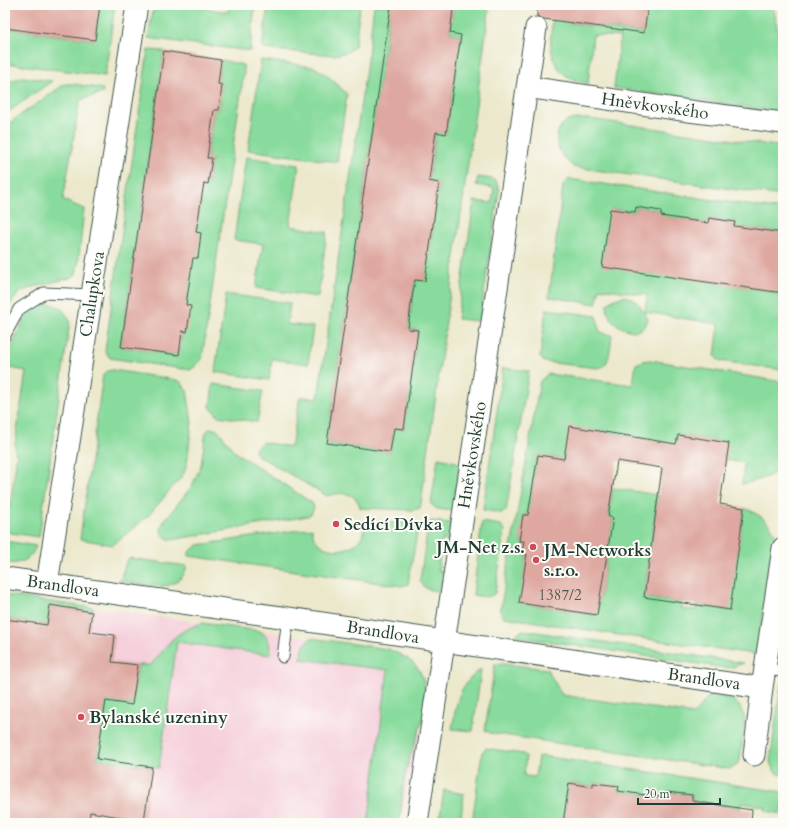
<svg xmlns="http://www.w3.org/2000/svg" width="788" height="828" viewBox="0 0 788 828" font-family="Cardo,serif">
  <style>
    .built { fill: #f5cfda }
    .green { fill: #88db9c; stroke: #548c68 }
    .building { fill: #dea8a0 }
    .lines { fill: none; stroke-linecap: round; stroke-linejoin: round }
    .lane-casing { stroke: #3e574b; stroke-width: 13 }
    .street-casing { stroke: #3e574b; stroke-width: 23 }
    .lane { stroke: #fff; stroke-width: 11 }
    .street { stroke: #fff; stroke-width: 21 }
    .poi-dot { fill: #d1495b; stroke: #fdfcf7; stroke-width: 1.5 }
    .labels { text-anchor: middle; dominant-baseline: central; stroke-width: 4; stroke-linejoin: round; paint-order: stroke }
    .number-label { font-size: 15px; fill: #4f584f }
    .street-label { font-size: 17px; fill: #1f3d34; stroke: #fdfcf7 }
    .poi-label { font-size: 17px; font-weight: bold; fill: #1f3d34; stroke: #fdfcf7; text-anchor: start }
  </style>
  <rect width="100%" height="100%" fill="#fdfcf7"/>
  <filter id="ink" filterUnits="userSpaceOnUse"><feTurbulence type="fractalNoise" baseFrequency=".025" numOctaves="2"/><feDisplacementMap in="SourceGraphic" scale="8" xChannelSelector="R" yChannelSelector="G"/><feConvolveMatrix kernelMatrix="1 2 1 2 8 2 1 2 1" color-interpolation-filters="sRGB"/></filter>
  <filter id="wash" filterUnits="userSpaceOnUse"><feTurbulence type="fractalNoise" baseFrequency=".012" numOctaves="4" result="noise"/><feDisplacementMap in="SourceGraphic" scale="16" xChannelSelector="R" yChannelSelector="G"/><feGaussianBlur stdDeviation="0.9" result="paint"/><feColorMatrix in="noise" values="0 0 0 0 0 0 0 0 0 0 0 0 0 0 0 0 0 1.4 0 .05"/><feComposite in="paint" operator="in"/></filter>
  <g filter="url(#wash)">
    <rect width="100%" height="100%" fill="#ece8cc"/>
    <path class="built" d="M5 595 311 638 388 649 399 654 411 662 421 673 425 688 424 715 399 823H5Z"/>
    <path class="green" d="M100 5H115L105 76 5 63V28L94 40Z
      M154 5H186L228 12 229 5H255L250 51 148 38Z
      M268 5H360L355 46 348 52 334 55 262 49Z
      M374 5H391L327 443 390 452 394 428 404 429 418 330 408 329 415 280 425 281 439 183 429 181 436 132 446 134 461 35 450 33 453 9 428 5H479L484 6 489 11 421 503 420 508 413 510 360 508C357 491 340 492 327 496L257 455 255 452 256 448 262 442 291 447 300 397 318 398 369 48Z
      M555 5H573L570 23 643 33 648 5H773L783 59V112L614 88 620 37 593 35 588 84C582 82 575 81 570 78 543 63 551 30 555 5Z
      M148 50 164 51 121 347 179 355 203 183 208 184 212 159 207 158 214 110H219L222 85 218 84 221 60 243 65 244 72 202 359 197 365 190 370 110 358 105 351Z
      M261 60 314 67 327 75 347 94 337 162 248 150Z
      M22 77 52 81 5 114V83Z
      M65 84H74L103 89V93L80 100 63 200 84 209 78 265 76 274 70 278 30 288 19 293 5 311V126Z
      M590 119 783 147V196L573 167C569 162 564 158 561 153 554 142 556 125 568 121 575 118 583 119 590 119Z
      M246 157 299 165 290 226 327 232 318 297 256 288 263 244 234 240Z
      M478 177 492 179 497 182 499 191 480 320 477 321 457 319 474 201 492 203 494 188 476 185Z
      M569 179 783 210 782 233 734 226 735 222 709 218 708 223 661 216V211L636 207 635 212 611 209 602 266 783 293V370L720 361 715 357 719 324 645 312 647 295 600 288 596 304 549 297 563 185Z
      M226 294 290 303 287 324 313 327 308 364 272 359 269 380 215 372Z
      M623 296C637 297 642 308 648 319 640 347 598 318 609 303 612 299 619 298 623 296Z
      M47 304C60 304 65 311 70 321L39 537 5 532V508H10L17 454 15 453V445L26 371 5 367V362L24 319 35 308Z
      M546 309 597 316 599 331 606 334 612 335C610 346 611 367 598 368L544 362 540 357Z
      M650 360 783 382V467C770 477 758 481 742 484L744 463 726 460 728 443 678 435 676 447 643 438 570 427 564 459 538 455 528 515H523L520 541H524L522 553 527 554 520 603 597 615 613 518 608 516 613 488 658 495 644 597 682 603V609L696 610 697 605 729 610 744 508C758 513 768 521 775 533L758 647 754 654 619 635 504 617 500 612 540 381 548 374 633 385 636 364 643 361Z
      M503 368 529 371 506 511 501 513 483 510Z
      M113 370 176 380 181 382 187 391 192 422 187 464 183 475 148 516 113 545 80 539 103 375 107 371Z
      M213 384 263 391 257 422 218 416 210 407Z
      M210 428 218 430 235 452 312 503 314 507 312 513 308 516 171 540C160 536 159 530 164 521L192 486 201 465 206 432Z
      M438 458 457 462 459 465 453 511 437 509 431 504Z
      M431 521 452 523 449 541 442 540 438 570 445 571 440 591C430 590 425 591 420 580L428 526Z
      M364 522 407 523 414 527 417 534 408 584 402 586 189 556V552L198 545 312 528C312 531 313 534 314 537 325 560 369 550 364 522Z
      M482 522 501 525 505 530 495 593C490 599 480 596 473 595Z
      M5 541 36 546C31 560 20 565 5 563Z
      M129 558 187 566C179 597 143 584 120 581L126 562Z
      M5 595 93 608 92 612 50 606 47 625 5 619Z
      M202 623 260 631C269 637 271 645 270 655L177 642 159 768 97 759 106 701 132 705 138 665H150C158 659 162 650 169 643 177 633 190 627 202 623Z
      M523 630 744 663 733 667 725 668 514 636Z
      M311 638 388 649C400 654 416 661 421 674 436 706 412 743 405 775 402 790 402 807 399 823H368L388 670 301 659 304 646Z
      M495 664H505L547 669 562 695 694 714 709 696 725 697 735 702 740 707 745 718 740 761 735 767 729 769 490 733 485 730Z
      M481 669 473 731 452 729C457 702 457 687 481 669Z
      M781 685 783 686V775C775 774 772 769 770 761Z
      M486 748 523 754 526 756 524 776 535 777 538 757 542 756 783 792V814L765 811 766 807 741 803 740 808 692 801V795L668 792 666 798 618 791V786L594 783 593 787 569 783 563 823H472L482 752Z
      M444 790 464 794 460 823H439Z"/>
    <g id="blocks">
      <path class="building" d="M5 5H100L95 40 5 28Z
        M391 5H428L453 9 450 33 461 35 446 134 436 132 432 157 429 181 439 183 425 281 415 280 411 304 408 329 418 330 404 429 394 428 390 452 327 443Z
        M538 5H648L644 33 544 19 537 16Z
        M164 51 221 60 218 84 222 85 219 110H214L207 158H212L208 184 204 183 196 232 201 233 198 258H193L186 305 191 306 187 332 182 331 179 355 121 347Z
        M636 207 661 211V216L708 223 709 218 735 222 734 226 783 233V293L602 267 610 209 635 212Z
        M569 426 676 444 678 435 729 443 720 504 744 508 730 610 644 597 662 468 617 461 608 516 613 518 597 615 519 603 527 554H522L524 541H519L523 515H528L538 455 564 459Z
        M50 605 92 612 89 632 115 635 112 662 138 665 132 705 106 701 97 759 152 767 144 821 90 812 89 823H5V619L47 625Z
        M569 783 593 787V783L619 786 618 791 666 798 667 792 692 795V801L752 810 751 823H563Z"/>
    </g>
  </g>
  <g filter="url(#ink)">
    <use href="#blocks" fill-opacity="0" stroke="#3e574b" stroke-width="1"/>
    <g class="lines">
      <g class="lane-casing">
        <path id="lane" d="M5 335 19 309 44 293 92 295
          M283 657 288 618
          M764 669 783 671"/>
      </g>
      <g class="street-casing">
        <path id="street" d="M527 87 689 111 783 123
          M5 578 288 618 762 688 783 548
          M47 584 137 5
          M754 755 762 688
          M417 823 536 28"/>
      </g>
      <use href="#lane" class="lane"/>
      <use href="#street" class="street"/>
    </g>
  </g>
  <g class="poi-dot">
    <circle cx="336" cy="524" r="4"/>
    <circle cx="533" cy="547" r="4"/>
    <circle cx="536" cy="560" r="4"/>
    <circle cx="81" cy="717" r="4"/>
  </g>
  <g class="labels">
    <g class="number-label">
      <text x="560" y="595">1387/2</text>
    </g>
    <g class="street-label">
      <text transform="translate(655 106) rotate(8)">Hněvkovského</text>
      <text transform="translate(92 294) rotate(-81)">Chalupkova</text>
      <text transform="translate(472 455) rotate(-81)">Hněvkovského</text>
      <text transform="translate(63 586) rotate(8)">Brandlova</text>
      <text transform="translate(383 632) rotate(9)">Brandlova</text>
      <text transform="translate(704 679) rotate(8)">Brandlova</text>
    </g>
    <g class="poi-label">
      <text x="344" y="524">Sedící Dívka</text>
      <text x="525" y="547" text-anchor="end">JM-Net z.s.</text>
      <text x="544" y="550">JM-Networks<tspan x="544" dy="20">s.r.o.</tspan></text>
      <text x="89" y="717">Bylanské uzeniny</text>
    </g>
  </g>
  <rect width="788" height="828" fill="none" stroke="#fdfcf7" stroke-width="20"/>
  <path d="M638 798v6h82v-6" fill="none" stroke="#1f3d34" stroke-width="2"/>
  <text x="644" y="798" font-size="12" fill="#1f3d34" stroke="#fdfcf7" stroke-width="3" paint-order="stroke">20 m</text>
</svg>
